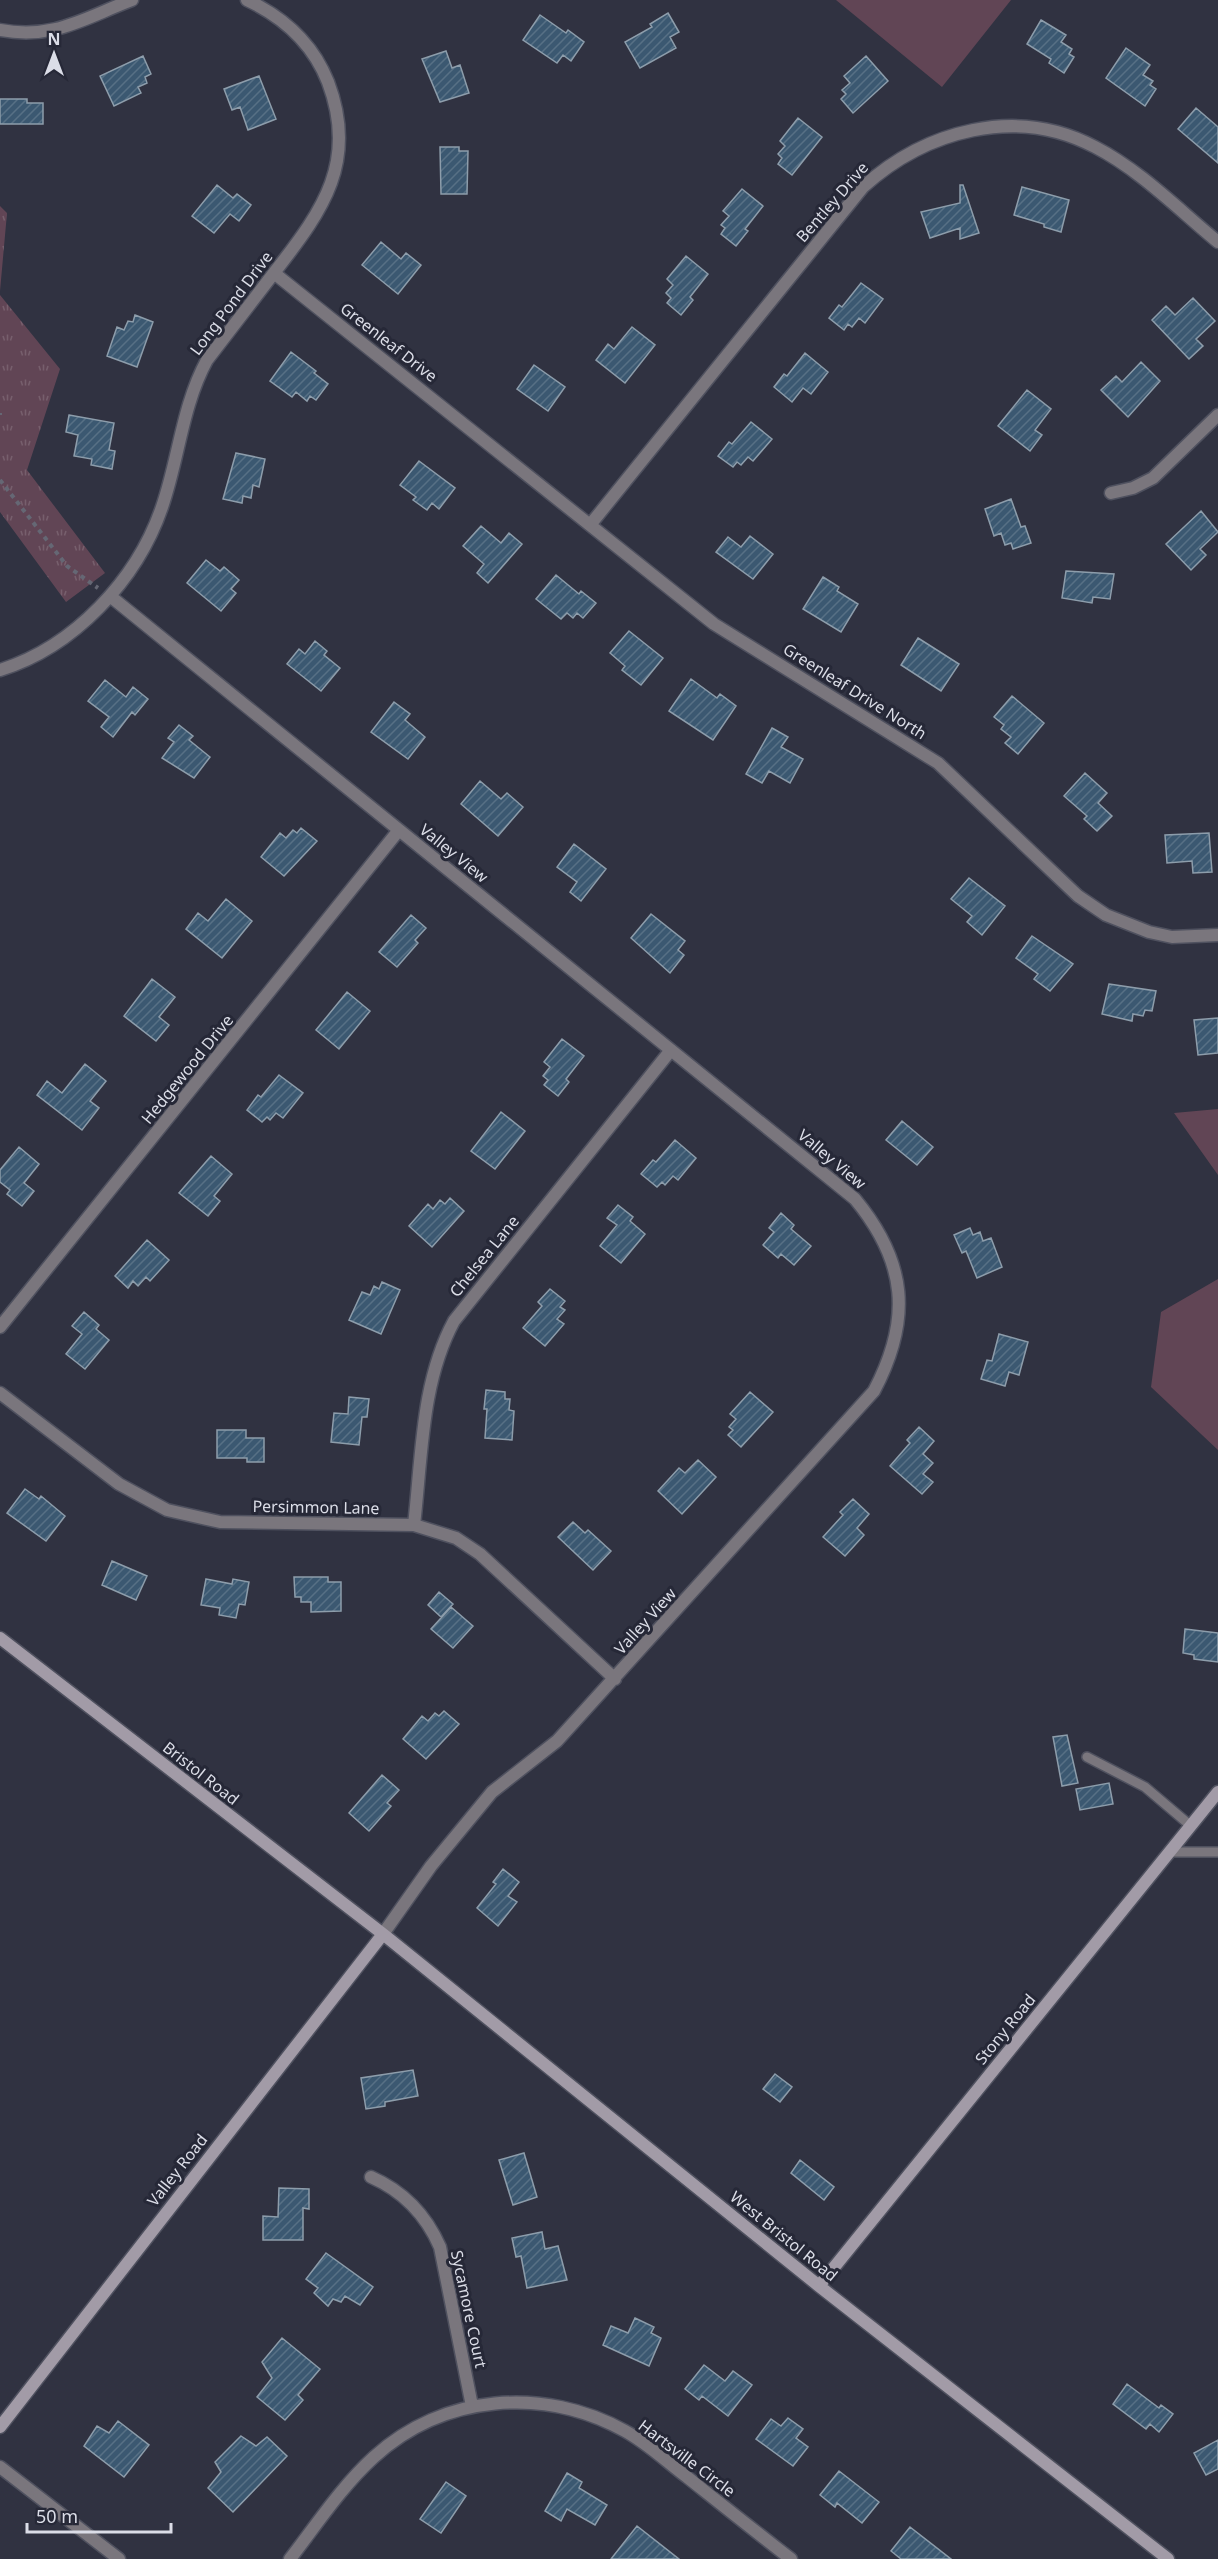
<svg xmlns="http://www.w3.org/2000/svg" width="1218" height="2559" viewBox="0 0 1218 2559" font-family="'Noto Sans',sans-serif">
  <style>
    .grass { fill: #614555 }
    .park { fill: url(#park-tufts) }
    .building { fill: url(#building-hatch); stroke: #8d9dab; stroke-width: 1.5 }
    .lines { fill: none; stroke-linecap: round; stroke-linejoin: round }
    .lane-casing { stroke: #4f515f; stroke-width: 12 }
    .street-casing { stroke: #4f515f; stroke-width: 15 }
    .secondary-casing { stroke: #4f515f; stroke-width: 15 }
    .path { stroke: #656774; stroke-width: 4; stroke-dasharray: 4.5 4.5; stroke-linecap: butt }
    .lane { stroke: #7a767d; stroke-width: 9 }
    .street { stroke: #7a767d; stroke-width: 12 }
    .secondary { stroke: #a29ba7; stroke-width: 12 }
    .labels { text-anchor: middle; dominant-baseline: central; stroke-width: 6; stroke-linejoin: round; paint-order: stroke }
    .street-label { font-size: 16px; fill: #dbdde7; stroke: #262837 }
  </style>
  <defs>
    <pattern id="park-tufts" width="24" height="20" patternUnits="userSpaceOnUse" patternTransform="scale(1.5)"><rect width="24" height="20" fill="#614555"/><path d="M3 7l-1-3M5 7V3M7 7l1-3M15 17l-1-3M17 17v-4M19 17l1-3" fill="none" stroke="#775f6d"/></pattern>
    <pattern id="building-hatch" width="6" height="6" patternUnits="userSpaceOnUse" patternTransform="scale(1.5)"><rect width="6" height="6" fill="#3b5871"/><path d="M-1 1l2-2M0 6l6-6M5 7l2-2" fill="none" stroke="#577085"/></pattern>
  </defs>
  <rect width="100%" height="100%" fill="#303241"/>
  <path class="grass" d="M836 0H1011L942 87Z
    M1218 1109V1175L1174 1113Z
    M1218 1279V1450L1151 1387 1161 1312Z"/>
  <path class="park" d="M0 206 7 213 0 291Z
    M0 295 60 369 27 470 105 573 66 602 0 512Z"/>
  <path class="building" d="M668 13 679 32 670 37 676 48 640 68 625 42 652 27 650 24Z
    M540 15 566 33 568 30 584 42 571 61 563 55 557 63 523 40Z
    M1041 20 1066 35 1061 42 1072 49 1069 54 1074 57 1064 73 1049 63 1051 59 1027 44Z
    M1126 48 1150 65 1143 75 1153 81 1150 85 1156 89 1145 106 1106 78Z
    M446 51 452 68 460 65 469 93 440 102 422 59Z
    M143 56 151 74 145 77 147 83 138 87 141 93 114 106 100 76Z
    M866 56 888 81 853 113 841 99 846 94 842 90 850 83 844 76Z
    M259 76 276 119 248 130 240 107 232 110 224 89Z
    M0 99H27V103H43V124H0Z
    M1196 108 1218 127V163L1178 129Z
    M798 118 822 137 792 175 778 164 782 158 778 154 785 146 780 141Z
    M440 147H459V151H468L467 194H441Z
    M217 185 233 198 237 194 251 205 239 221 230 214 214 233 192 216Z
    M960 185H963L979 233 960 239V228L930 238 921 212 960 203Z
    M1022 187 1069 200 1061 232 1044 227V224L1014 215Z
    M742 189 763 206 745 229 748 231 736 246 721 234 725 228 721 225 729 216 723 211Z
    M381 242 401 259 406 253 421 265 398 294 362 265Z
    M686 256 708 274 690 297 693 300 681 315 667 303 671 298 666 293 673 285 667 279Z
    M861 283 883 299 865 323 859 318 852 327 848 324 844 330 829 318 839 305 842 307Z
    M1193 298 1215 321 1196 339 1203 346 1189 359 1152 320 1166 306 1175 315Z
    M135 315 153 322 137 367 107 356 117 327 124 330 128 321 133 322Z
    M632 327 655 345 625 383 596 360 608 344 614 349Z
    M291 352 316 371 314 373 328 384 316 400 310 396 307 401 296 392 292 397 270 381Z
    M805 353 828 372 811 394 803 388 792 402 774 387 784 374 787 376Z
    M1141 362 1160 381 1128 417 1101 390 1116 376 1122 382Z
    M534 365 565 387 548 411 517 389Z
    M1027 390 1051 409 1035 430 1042 435 1030 451 998 426Z
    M69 415 114 423 109 450 115 451 112 469 91 465 92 459 74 456 78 435 66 432Z
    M751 422 772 439 753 461 748 457 741 465 737 462 733 467 718 456 729 442 732 444Z
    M236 453 265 459 259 487 253 485 251 498 243 496 242 503 223 499Z
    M419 461 455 488 439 509 432 503 427 510 413 500 416 497 400 485Z
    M1011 499 1021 527 1025 526 1031 543 1013 549 1011 543 1005 545 1001 533 994 536 985 509Z
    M1201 511 1218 532 1200 549 1206 555 1191 570 1166 544Z
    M481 526 501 543 509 533 522 544 488 583 477 573 484 564 463 546Z
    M750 536 773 554 753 579 716 552 728 537 741 547Z
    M206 560 220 571 224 567 239 580 231 589 236 593 221 611 187 583Z
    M1066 571 1114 574 1110 599 1093 597 1092 603 1062 598Z
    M556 575 579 594 581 591 596 603 583 618 577 613 573 618 567 613 561 619 536 599Z
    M823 577 839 587 837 591 858 604 841 632 803 609Z
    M629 631 663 658 641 685 622 670 625 666 610 653Z
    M918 638 959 664 941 691 901 665Z
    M315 641 327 651 324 655 340 668 321 691 287 664 299 649 305 654Z
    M691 679 717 698 720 694 736 706 713 740 669 711Z
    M105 680 126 697 133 687 148 699 135 715 132 712 113 737 101 727 109 717 88 701Z
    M1012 696 1044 723 1018 754 1005 743 1011 737 1001 729 1004 725 994 717Z
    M394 702 410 714 405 720 425 737 408 759 371 732Z
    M179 725 193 736 189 740 210 757 194 778 162 758 174 742 168 738Z
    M772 728 788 737 781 747 803 759 790 783 769 771 762 783 746 774Z
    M1085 773 1107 793 1098 803 1112 816 1097 831 1084 819 1087 816 1064 796Z
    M480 781 501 799 507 793 523 807 498 836 461 804Z
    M301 828 317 841 284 876 261 857 280 833 286 838 293 830 297 833Z
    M1209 833 1212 872 1193 873 1192 861 1167 863 1165 835Z
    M574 844 606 869 581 901 570 892 577 882 557 867Z
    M969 878 1005 906 982 935 967 922 972 916 951 899Z
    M226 899 252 921 222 958 186 929 198 913 208 921Z
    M651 914 685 941 678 950 684 955 670 973 631 938Z
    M411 915 426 928 415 940 418 943 397 967 379 952Z
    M1032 936 1073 964 1050 991 1034 979 1038 974 1016 958Z
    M152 979 175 997 159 1017 169 1025 156 1041 124 1016Z
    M1109 984 1156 991 1152 1011 1145 1010 1143 1016 1133 1014 1132 1021 1102 1014Z
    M347 992 370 1011 339 1049 316 1030Z
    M1218 1018V1053L1198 1055 1194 1020Z
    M562 1039 584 1056 566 1079 569 1082 558 1096 544 1085 548 1080 543 1076 550 1067 544 1062Z
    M85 1064 106 1081 90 1101 99 1108 82 1130 37 1095 47 1081 62 1093Z
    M279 1075 303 1093 283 1118 276 1113 270 1120 267 1117 262 1122 247 1110 258 1095 261 1097Z
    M501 1112 525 1131 495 1169 471 1151Z
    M902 1121 933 1147 917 1165 886 1140Z
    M675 1140 696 1158 678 1180 673 1176 665 1185 662 1182 657 1187 641 1174 653 1160 656 1162Z
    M19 1147 39 1164 24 1183 34 1191 22 1206 7 1194 10 1190 0 1182V1170Z
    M211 1156 232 1174 214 1196 220 1201 208 1216 179 1193Z
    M450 1198 464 1211 432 1247 409 1226 428 1204 433 1209 440 1200 445 1204Z
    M618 1205 633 1217 630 1221 645 1234 621 1263 600 1246 617 1225 607 1218Z
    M781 1213 794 1225 791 1229 811 1246 794 1265 781 1254 778 1258 763 1245 774 1232 769 1228Z
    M970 1228 973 1235 980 1232 983 1241 991 1238 1002 1267 977 1278 966 1251 962 1253 954 1235Z
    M147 1240 169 1260 150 1281 146 1277 138 1286 133 1281 128 1288 115 1276Z
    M382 1282 400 1290 381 1334 349 1320 362 1292 370 1295 374 1286 379 1289Z
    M550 1289 565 1301 560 1307 565 1310 557 1319 564 1324 545 1346 523 1328 542 1306 538 1302Z
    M84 1312 99 1325 96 1329 109 1340 85 1369 66 1354 82 1334 72 1326Z
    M999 1334 1028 1342 1019 1375 1009 1372 1005 1386 981 1379 987 1360 992 1361Z
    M486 1390 505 1392V1399H510L509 1410 514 1411 512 1440 485 1438 487 1409H484Z
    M750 1392 773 1412 741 1447 728 1435 733 1430 729 1427 736 1419 730 1414Z
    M349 1397 369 1399 367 1417H362L359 1445 331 1442 334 1413 348 1414Z
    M919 1427 934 1441 923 1454 933 1463 923 1474 933 1482 922 1494 890 1466 910 1443 907 1440Z
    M217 1430H246V1438H264V1462H247V1458H217Z
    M698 1460 716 1477 682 1514 658 1491 679 1468 685 1473Z
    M25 1489 39 1499 41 1496 65 1516 46 1541 7 1513Z
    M853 1499 869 1514 857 1528 864 1535 845 1556 823 1537 843 1515 840 1512Z
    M573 1522 585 1533 588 1530 611 1551 593 1570 558 1537Z
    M112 1561 147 1576 136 1600 102 1585Z
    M294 1577H328V1582H341V1611L311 1612V1602H301V1597H295Z
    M206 1579 232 1584 233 1579 249 1582 245 1605 239 1604 236 1618 219 1615 220 1608 201 1605Z
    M439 1592 453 1604 441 1617 428 1605Z
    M451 1607 473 1626 453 1648 431 1629Z
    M1185 1629 1218 1633V1662L1194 1659V1655L1183 1653Z
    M444 1711 459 1724 426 1759 403 1739 422 1716 428 1721 435 1713 439 1716Z
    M1067 1735 1078 1783 1062 1786 1053 1737Z
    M382 1775 399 1790 387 1803 391 1806 369 1831 349 1813Z
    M1109 1783 1113 1804 1080 1810 1076 1789Z
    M503 1869 519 1882 508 1896 517 1902 498 1926 477 1908 496 1884 493 1882Z
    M413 2070 418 2096 385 2102V2106L366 2109 361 2078Z
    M775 2074 792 2087 780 2102 763 2089Z
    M524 2153 537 2197 513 2205 499 2160Z
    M800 2160 834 2187 824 2200 791 2173Z
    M279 2188 309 2189V2209L303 2208V2240H263V2216L278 2217Z
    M542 2232 545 2249 558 2246 567 2280 527 2288 521 2256 516 2257 512 2238Z
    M326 2253 373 2287 360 2305 345 2296 341 2302 333 2299 328 2306 314 2293 318 2288 306 2279Z
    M635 2318 654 2327 651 2333 661 2338 649 2366 603 2345 611 2326 628 2333Z
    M282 2338 320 2369 298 2395 303 2400 285 2420 257 2397 272 2378 262 2362Z
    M704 2365 725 2381 733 2371 752 2385 728 2416 702 2396 699 2400 685 2389Z
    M1127 2384 1159 2408 1161 2405 1173 2414 1159 2432 1150 2424 1146 2429 1113 2404Z
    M788 2418 803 2429 796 2438 808 2447 793 2466 756 2439 771 2419 781 2426Z
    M118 2421 149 2445 124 2477 84 2446 97 2426 109 2433Z
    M241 2436 256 2446 267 2437 287 2456 233 2512 208 2488 221 2472 215 2462Z
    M1218 2440V2469L1206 2475 1194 2453Z
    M839 2471 879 2502 862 2523 837 2503 835 2507 820 2495Z
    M567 2473 582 2482 579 2488 607 2505 595 2525 567 2509 561 2521 545 2511Z
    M446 2482 466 2496 441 2533 420 2519Z
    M637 2526 679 2559H611Z
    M910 2527 951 2559H901L891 2551Z"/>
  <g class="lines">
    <g class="lane-casing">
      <path id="lane" d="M1087 1757 1145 1787 1191 1826
        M1170 1852H1218"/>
    </g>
    <g class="street-casing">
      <path id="street" d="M0 30C54 40 84 18 132 0
        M274 273 714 624 938 763 1078 896 1106 915 1149 932 1172 937 1218 935
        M1111 493 1133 488 1153 478 1218 415
        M590 525 863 187C925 131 1016 105 1095 147 1140 170 1179 210 1218 242
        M110 596 855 1199C907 1262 912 1319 874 1391L557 1741 492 1792 431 1866 383 1934
        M0 670C74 647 137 580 162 507 179 458 182 406 207 360 230 330 253 300 277 269 323 210 358 161 328 82 313 44 283 17 247 0
        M0 1327 399 830
        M0 1393 119 1484 167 1510 220 1522 414 1525 456 1538 480 1554 615 1679
        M414 1525C422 1456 421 1382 454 1321L671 1050
        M371 2177C403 2191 426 2215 440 2247L472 2406
        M0 2467 119 2559
        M290 2559C317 2524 342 2486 374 2457 443 2394 544 2386 625 2431 647 2443 667 2462 687 2477 721 2504 756 2532 791 2559"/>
    </g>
    <g class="secondary-casing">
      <path id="secondary" d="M0 1638 383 1934 819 2286 1168 2559
        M819 2286 1218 1792
        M0 2427 383 1934"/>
    </g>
    <path class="path" d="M0 413V415
      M0 480 67 566 98 588"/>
    <use href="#lane" class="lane"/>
    <use href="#street" class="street"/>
    <use href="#secondary" class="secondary"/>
  </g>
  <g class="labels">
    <g class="street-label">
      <text transform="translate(832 202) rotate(-49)">Bentley Drive</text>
      <text transform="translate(231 303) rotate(-53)">Long Pond Drive</text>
      <text transform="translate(389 342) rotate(38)">Greenleaf Drive</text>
      <text transform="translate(855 691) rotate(32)">Greenleaf Drive North</text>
      <text transform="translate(454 853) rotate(39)">Valley View</text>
      <text transform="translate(187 1069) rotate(-51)">Hedgewood Drive</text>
      <text transform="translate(832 1159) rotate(40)">Valley View</text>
      <text transform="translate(484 1256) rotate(-51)">Chelsea Lane</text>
      <text transform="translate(316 1507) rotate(1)">Persimmon Lane</text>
      <text transform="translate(645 1621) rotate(-48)">Valley View</text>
      <text transform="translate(201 1773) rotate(38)">Bristol Road</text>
      <text transform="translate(1005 2029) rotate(-51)">Stony Road</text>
      <text transform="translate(177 2170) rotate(-52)">Valley Road</text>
      <text transform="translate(784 2236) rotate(39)">West Bristol Road</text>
      <text transform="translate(469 2309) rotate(78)">Sycamore Court</text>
      <text transform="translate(687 2458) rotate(37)">Hartsville Circle</text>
    </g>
  </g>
  <g transform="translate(54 54)" stroke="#262837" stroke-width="4.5" paint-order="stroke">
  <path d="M0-4.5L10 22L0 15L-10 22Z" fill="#dbdde7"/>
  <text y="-9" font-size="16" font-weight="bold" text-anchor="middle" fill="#dbdde7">N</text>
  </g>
  <path d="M27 2523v9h144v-9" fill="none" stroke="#dbdde7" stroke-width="3"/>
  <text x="36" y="2523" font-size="18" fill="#dbdde7" stroke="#262837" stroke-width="4.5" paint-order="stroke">50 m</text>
</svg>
